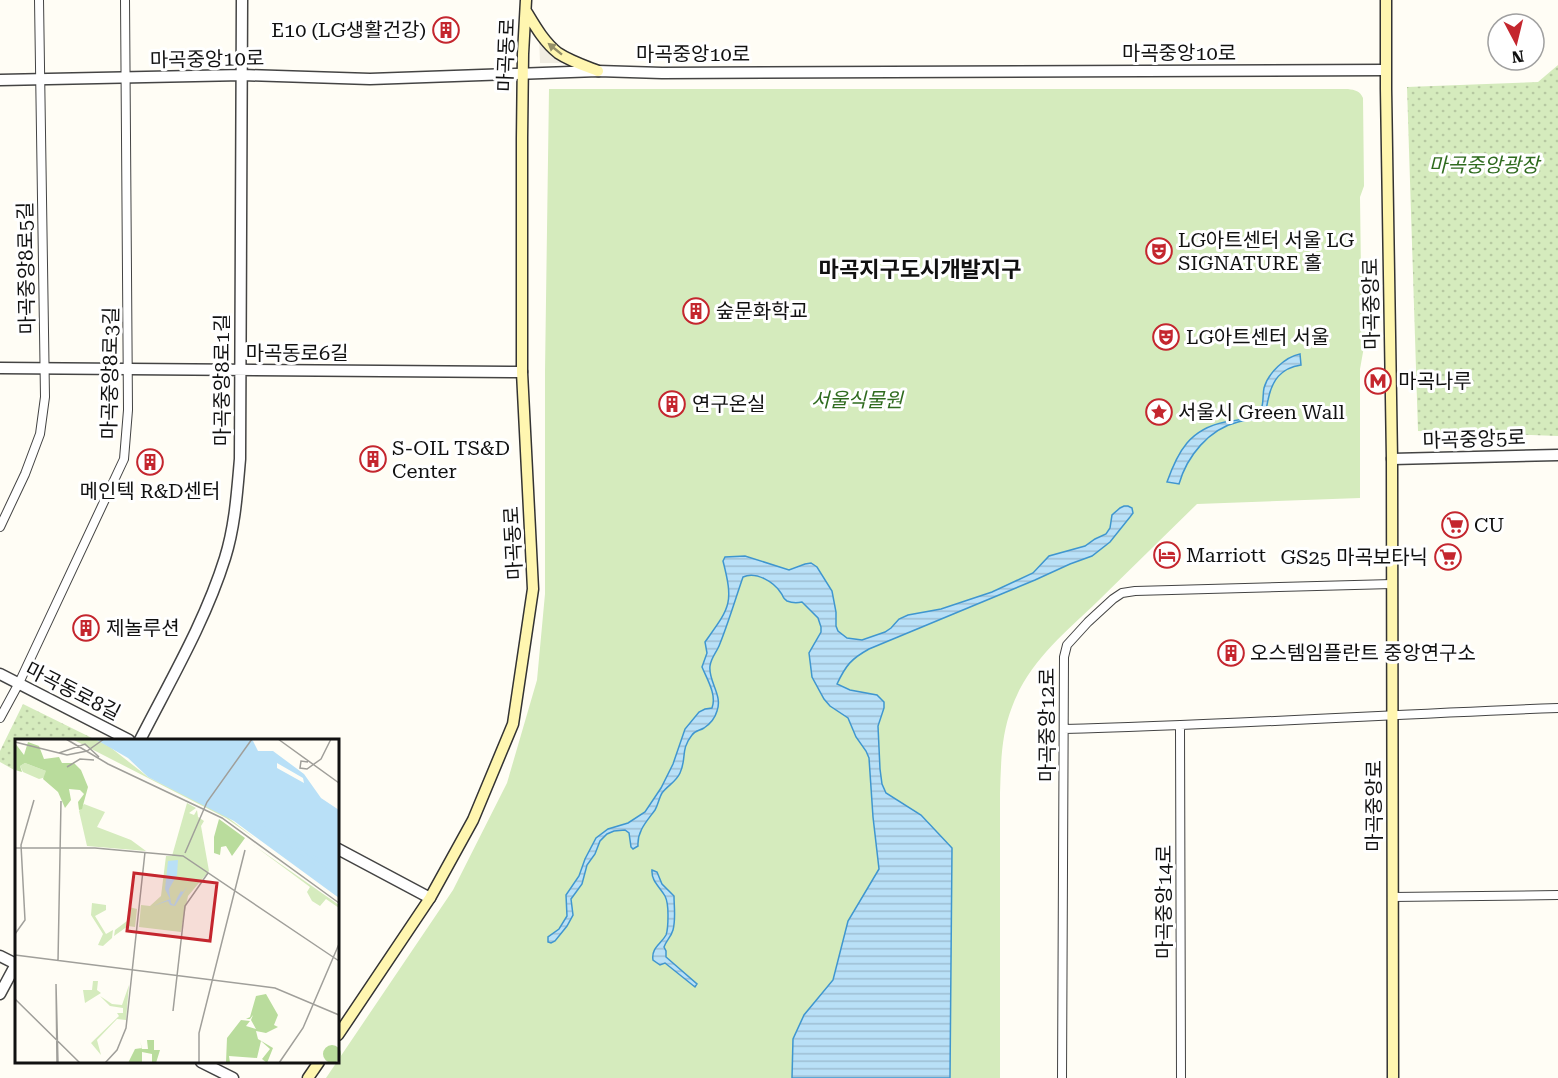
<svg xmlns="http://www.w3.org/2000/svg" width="1558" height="1078" viewBox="0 0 1558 1078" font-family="'Roboto Serif','Noto Sans KR',serif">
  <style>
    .grass { fill: url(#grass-dots) }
    .garden { fill: #d5ebbd }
    .plaza { fill: #f1ede2 }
    .water { fill: url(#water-rules); stroke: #3f96cf; stroke-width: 1.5 }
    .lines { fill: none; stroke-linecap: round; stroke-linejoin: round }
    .minor-casing { stroke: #444; stroke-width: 10 }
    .tertiary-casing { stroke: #444; stroke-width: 13 }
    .secondary-casing { stroke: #333; stroke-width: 13 }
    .minor { stroke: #fff; stroke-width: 8 }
    .tertiary { stroke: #fff; stroke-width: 10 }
    .secondary { stroke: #fff6b0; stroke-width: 10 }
    .oneway { fill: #948f68 }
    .labels { text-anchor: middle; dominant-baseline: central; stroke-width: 6; stroke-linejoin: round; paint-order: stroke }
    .poi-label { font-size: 20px; fill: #111; stroke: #fff; text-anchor: start }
    .street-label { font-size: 20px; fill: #111; stroke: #fff }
    .park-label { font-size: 20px; font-style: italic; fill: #2f6b1f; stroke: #fff }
    .quarter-label { font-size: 22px; font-weight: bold; fill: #111; stroke: #fff }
    .inset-river { fill: none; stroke: #b9e0f7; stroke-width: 3 }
    .inset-road { fill: none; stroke: #a09f9a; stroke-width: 1.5 }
    .view { fill: #c4262e; fill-opacity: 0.15; stroke: #c4262e; stroke-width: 3 }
    .inset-edge { fill: none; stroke: #111; stroke-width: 3 }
  </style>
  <defs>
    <pattern id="grass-dots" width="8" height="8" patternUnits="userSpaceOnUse" patternTransform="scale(1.5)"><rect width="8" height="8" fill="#d5ebbd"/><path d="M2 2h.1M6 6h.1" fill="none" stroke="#b6c8a1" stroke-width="1.8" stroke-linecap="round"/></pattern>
    <pattern id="water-rules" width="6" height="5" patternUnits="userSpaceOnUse" patternTransform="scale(1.5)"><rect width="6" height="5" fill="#b9e0f7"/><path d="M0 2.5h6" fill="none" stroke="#9ebfd3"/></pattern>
  </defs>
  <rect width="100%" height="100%" fill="#fffdf5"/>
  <path class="grass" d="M1558 65V436L1418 431 1407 87 1538 82Z
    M23 704 96 740H16V771L0 762V751Z"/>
  <path class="garden" d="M549 89H1348C1355 90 1360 91 1363 98L1364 186 1360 197 1361 273 1365 279V341L1360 369V498L1197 504C1164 536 1131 569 1098 601 1064 634 1029 661 1012 707 1001 735 1001 764 1000 793V1078H326L453 890 507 783 537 680 545 594V371Z"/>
  <path class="plaza" d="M539 37 570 63H540Z"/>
  <path class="water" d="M1300 354 1301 365C1281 368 1272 380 1268 400 1267 404 1267 409 1264 413 1259 421 1247 420 1238 422 1209 429 1187 456 1179 484L1167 482C1178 451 1190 429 1225 422 1235 420 1248 420 1257 414 1265 408 1262 397 1264 388 1268 373 1285 357 1300 354Z
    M1124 506H1128L1132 508 1133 513 1130 517 1110 542 1092 556 1070 564 1035 580 869 649C851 659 846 665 837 684L850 690 877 695 884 702V708L878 726 880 769 882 784 886 793 921 815 952 848 950 1078H792L793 1039 804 1015 833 980 848 921 879 869 873 817 869 758 866 751 856 737 848 718 830 706 824 699 812 677 809 653 821 632V627L818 618 802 602C797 603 792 603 787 601 782 598 784 597 781 593 774 582 756 571 743 577 735 600 728 624 719 646 716 653 711 658 710 666 708 681 723 695 717 711 715 718 710 724 704 728 699 731 695 730 692 735 680 750 687 758 680 773 676 782 668 785 662 793 659 798 658 805 655 810 647 821 637 831 638 846L633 849 631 847 629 833 625 830 614 831 607 834 600 841 595 854 587 865 582 884 571 899 573 915 567 926 555 941 551 943 548 942V937L559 929 567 916 566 895 579 876 585 859 596 838 608 829 628 823 645 812 661 788 673 764 685 729 699 712 705 709 712 708C717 695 707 679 702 667L707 653 705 642C730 607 734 604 723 561L725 557 745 556 789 570 805 564 811 563 817 567 832 591 836 612V626L838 631 847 638 862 640 885 632 891 628 899 619 908 615 941 609 992 592 1033 573 1049 556 1085 546 1095 539 1106 534 1110 528 1112 515 1120 508Z
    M652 870 657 872 662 884 674 896C674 907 676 919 673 930 671 937 666 941 664 947L666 951V957L697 984 695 987 665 963 660 965 653 960C651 948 661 944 666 935 668 930 668 921 668 915 668 908 668 902 665 896 660 887 651 881 652 870Z"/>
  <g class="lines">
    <g class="minor-casing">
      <path id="minor" d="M0 527 25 474 40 434 45 397 39 0
        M0 718 19 683 124 459 128 410 125 0
        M1180 726 1181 1078
        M1064 729C1229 725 1393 714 1558 708
        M1392 897 1558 895
        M1062 1078 1064 657 1067 645 1088 622 1113 599 1122 593 1135 591 1392 584"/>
    </g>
    <g class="tertiary-casing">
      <path id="tertiary" d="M0 80 243 75 370 79 598 71 662 73 1385 70
        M0 368 522 372
        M1392 459 1558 455
        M0 674 129 740
        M140 740C170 681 205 622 225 558 235 526 237 493 240 459L242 0
        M338 849 430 898
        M0 956 16 964
        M0 994 16 964
        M201 1062 233 1078"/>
    </g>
    <g class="secondary-casing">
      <path id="secondary" d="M1386 0V89L1392 459 1393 1078
        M526 11C535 26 544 42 558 53 570 61 585 66 598 71
        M338 1035 430 898 473 820 513 724 533 589 522 372V138L523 54 526 0
        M308 1078 319 1062"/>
    </g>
    <use href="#minor" class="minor"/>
    <use href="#tertiary" class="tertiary"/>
    <use href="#secondary" class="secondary"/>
  </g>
  <defs><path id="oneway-solid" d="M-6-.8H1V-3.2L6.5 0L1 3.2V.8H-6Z" transform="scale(1.5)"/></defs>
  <use class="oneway" href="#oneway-solid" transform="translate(555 49) rotate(-141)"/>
  <defs>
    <g id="building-ring" transform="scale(1.35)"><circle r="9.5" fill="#fff" stroke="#c4262e" stroke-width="1.5"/><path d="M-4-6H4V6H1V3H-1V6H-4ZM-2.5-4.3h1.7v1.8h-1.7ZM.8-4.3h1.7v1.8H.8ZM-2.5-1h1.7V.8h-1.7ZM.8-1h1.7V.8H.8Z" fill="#c4262e"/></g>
    <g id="theatre-ring" transform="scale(1.35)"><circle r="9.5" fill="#fff" stroke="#c4262e" stroke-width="1.5"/><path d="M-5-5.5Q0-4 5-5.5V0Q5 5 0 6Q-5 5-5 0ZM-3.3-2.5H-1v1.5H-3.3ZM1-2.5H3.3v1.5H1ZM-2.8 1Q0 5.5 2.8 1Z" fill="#c4262e"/></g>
    <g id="metro-ring" transform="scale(1.35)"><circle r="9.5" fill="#fff" stroke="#c4262e" stroke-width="1.5"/><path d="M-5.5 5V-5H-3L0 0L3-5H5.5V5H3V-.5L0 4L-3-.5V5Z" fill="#c4262e"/></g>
    <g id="sight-ring" transform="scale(1.35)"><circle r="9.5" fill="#fff" stroke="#c4262e" stroke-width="1.5"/><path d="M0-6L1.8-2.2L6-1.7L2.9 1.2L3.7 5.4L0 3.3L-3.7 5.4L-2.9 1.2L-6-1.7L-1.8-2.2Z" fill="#c4262e"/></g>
    <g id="supermarket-ring" transform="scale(1.35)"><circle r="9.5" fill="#fff" stroke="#c4262e" stroke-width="1.5"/><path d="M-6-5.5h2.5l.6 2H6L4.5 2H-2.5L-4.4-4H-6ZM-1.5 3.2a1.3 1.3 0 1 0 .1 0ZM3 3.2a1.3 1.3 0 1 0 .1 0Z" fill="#c4262e"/></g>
    <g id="hotel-ring" transform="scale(1.35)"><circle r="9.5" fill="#fff" stroke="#c4262e" stroke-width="1.5"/><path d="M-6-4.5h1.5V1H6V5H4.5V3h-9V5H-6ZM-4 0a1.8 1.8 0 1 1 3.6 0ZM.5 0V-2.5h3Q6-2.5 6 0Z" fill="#c4262e"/></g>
  </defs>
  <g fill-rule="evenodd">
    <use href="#building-ring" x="446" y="30"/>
    <use href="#theatre-ring" x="1159" y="251"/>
    <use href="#building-ring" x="696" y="311"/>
    <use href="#theatre-ring" x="1166" y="337"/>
    <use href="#metro-ring" x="1378" y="381"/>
    <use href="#building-ring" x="672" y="404"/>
    <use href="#sight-ring" x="1159" y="412"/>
    <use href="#building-ring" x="373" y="459"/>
    <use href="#building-ring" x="150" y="462"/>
    <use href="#supermarket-ring" x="1455" y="525"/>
    <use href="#hotel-ring" x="1167" y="555"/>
    <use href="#supermarket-ring" x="1448" y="557"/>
    <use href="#building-ring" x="86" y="628"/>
    <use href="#building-ring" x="1231" y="653"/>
  </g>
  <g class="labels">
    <g class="poi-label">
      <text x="426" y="30" text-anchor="end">E10 (LG생활건강)</text>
      <text x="1178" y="240">LG아트센터 서울 LG<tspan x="1178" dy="23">SIGNATURE 홀</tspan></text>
      <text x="716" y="311">숲문화학교</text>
      <text x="1186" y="337">LG아트센터 서울</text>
      <text x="1398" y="381">마곡나루</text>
      <text x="692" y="404">연구온실</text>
      <text x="1178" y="412">서울시 Green Wall</text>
      <text x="392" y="448">S-OIL TS&amp;D<tspan x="392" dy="23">Center</tspan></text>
      <text x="150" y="491" text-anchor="middle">메인텍 R&amp;D센터</text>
      <text x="1474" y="525">CU</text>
      <text x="1186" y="555">Marriott</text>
      <text x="1428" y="557" text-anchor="end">GS25 마곡보타닉</text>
      <text x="106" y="628">제놀루션</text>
      <text x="1250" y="653">오스템임플란트 중앙연구소</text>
    </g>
    <g class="street-label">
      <text x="1179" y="53">마곡중앙10로</text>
      <text x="693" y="54">마곡중앙10로</text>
      <text transform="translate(506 55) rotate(-88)">마곡동로</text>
      <text transform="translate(207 59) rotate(-1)">마곡중앙10로</text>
      <text transform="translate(26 268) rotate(-91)">마곡중앙8로5길</text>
      <text transform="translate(1371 304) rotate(-91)">마곡중앙로</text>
      <text x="297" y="353">마곡동로6길</text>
      <text transform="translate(110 373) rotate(-89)">마곡중앙8로3길</text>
      <text transform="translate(222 380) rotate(-90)">마곡중앙8로1길</text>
      <text transform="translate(1474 439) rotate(-2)">마곡중앙5로</text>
      <text transform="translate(513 543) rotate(-93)">마곡동로</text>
      <text transform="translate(73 691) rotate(27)">마곡동로8길</text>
      <text transform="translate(1047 725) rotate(-90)">마곡중앙12로</text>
      <text transform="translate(1374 806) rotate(-90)">마곡중앙로</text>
      <text transform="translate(1164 902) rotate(-90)">마곡중앙14로</text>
    </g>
    <g class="park-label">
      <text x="1484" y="165">마곡중앙광장</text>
      <text x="857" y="400">서울식물원</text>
    </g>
    <g class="quarter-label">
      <text x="920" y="269">마곡지구도시개발지구</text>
    </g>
  </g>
  <g transform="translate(15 739)">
    <rect width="324" height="324" fill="#fffdf5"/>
    <path d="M57 0H80L95 8 133 38 207 74 241 100 211 79ZM10 24 31 32V38L24 40 8 33 5 27ZM69 65 90 73 82 88 116 101 131 112 72 107 64 72ZM237 105 324 166V169L311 160 305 167 297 162 292 153 295 148ZM77 164 91 166V171L80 177 91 195 98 191 97 199 88 207 83 206 88 195 76 176ZM114 168 122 170 120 188 113 187 99 197 100 191 112 182ZM78 242H83L82 251 86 254 70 264 68 251H77ZM114 246 111 281 102 280 82 301 86 316 76 304 104 277 102 274H108V269L95 267 85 257 97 265 107 266Z" fill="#d5ebbd"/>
    <path d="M13 3 24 7 29 20 44 18 47 24H59L66 31 73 48 67 70 64 71 63 63 69 55 65 51 54 50 56 61 50 69 43 53 28 40 31 32 10 24 5 27 7 33 0 31V4L9 16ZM204 80 230 99 217 117 211 107 206 108 205 116 199 114V98ZM251 255 263 276 259 286 263 288 251 294 241 292 243 300 258 309 252 324 247 320 255 310 246 302 242 319 214 317 215 324 211 323 212 299 226 281 235 282 231 287 241 290 236 281 238 276 235 280H231L235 278 241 257ZM132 301H139V311H145L141 324H137V315L127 313V324H113L120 310 127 309 125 302 127 310H133ZM308 315a9 9 0 1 1 18 0a9 9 0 1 1-18 0Z" fill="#b9dc9c"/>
    <path d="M172 64 181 69 174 74 179 76 182 71 183 78 189 82 186 87 194 132 173 157 166 193 124 188 126 166 135 167 146 157 151 117H157Z" fill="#d5ebbd"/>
    <path d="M80 0H237L243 12H258L289 35 306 59 324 71V159L219 82 133 38 113 19ZM262 24 288 39 289 44 262 29ZM163 121 162 136 154 150 156 164 159 166 162 159 166 152 168 153 171 149 172 148 160 167 155 166 153 162 138 167 155 160 150 150 153 122Z" fill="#b9e0f7" fill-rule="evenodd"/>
    <path class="inset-river" d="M247 88 267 96 324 136M239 92 246 89 258 93 324 141"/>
    <path class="inset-road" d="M51 0 93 25 207 79 324 164M263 0 324 44M0 3 52 16 72 12 89 0M44 14 70 5 84 18M293 23 286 22 285 29 292 30 306 20 316 0M52 28 65 20 79 21M0 109H80L168 117 324 222M170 114 192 63 237 0M0 195 10 181 6 106 19 61M0 216 260 249 324 276M43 222 46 62M0 260 65 324M158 272 170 167 193 134M42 324 41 245 43 324M90 324 102 311 111 289 130 113M184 324V294L230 111M264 324 288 289 324 205"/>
    <path class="view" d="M119 134 202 144 195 202 112 192Z"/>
    <rect width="324" height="324" class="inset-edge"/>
  </g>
  <g transform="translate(1516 42) rotate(173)"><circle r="28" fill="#ffffff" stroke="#a0a0a0" stroke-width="1.5"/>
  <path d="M0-4.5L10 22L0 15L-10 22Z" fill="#c4262e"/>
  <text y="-9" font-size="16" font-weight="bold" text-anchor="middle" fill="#111111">N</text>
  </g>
</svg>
